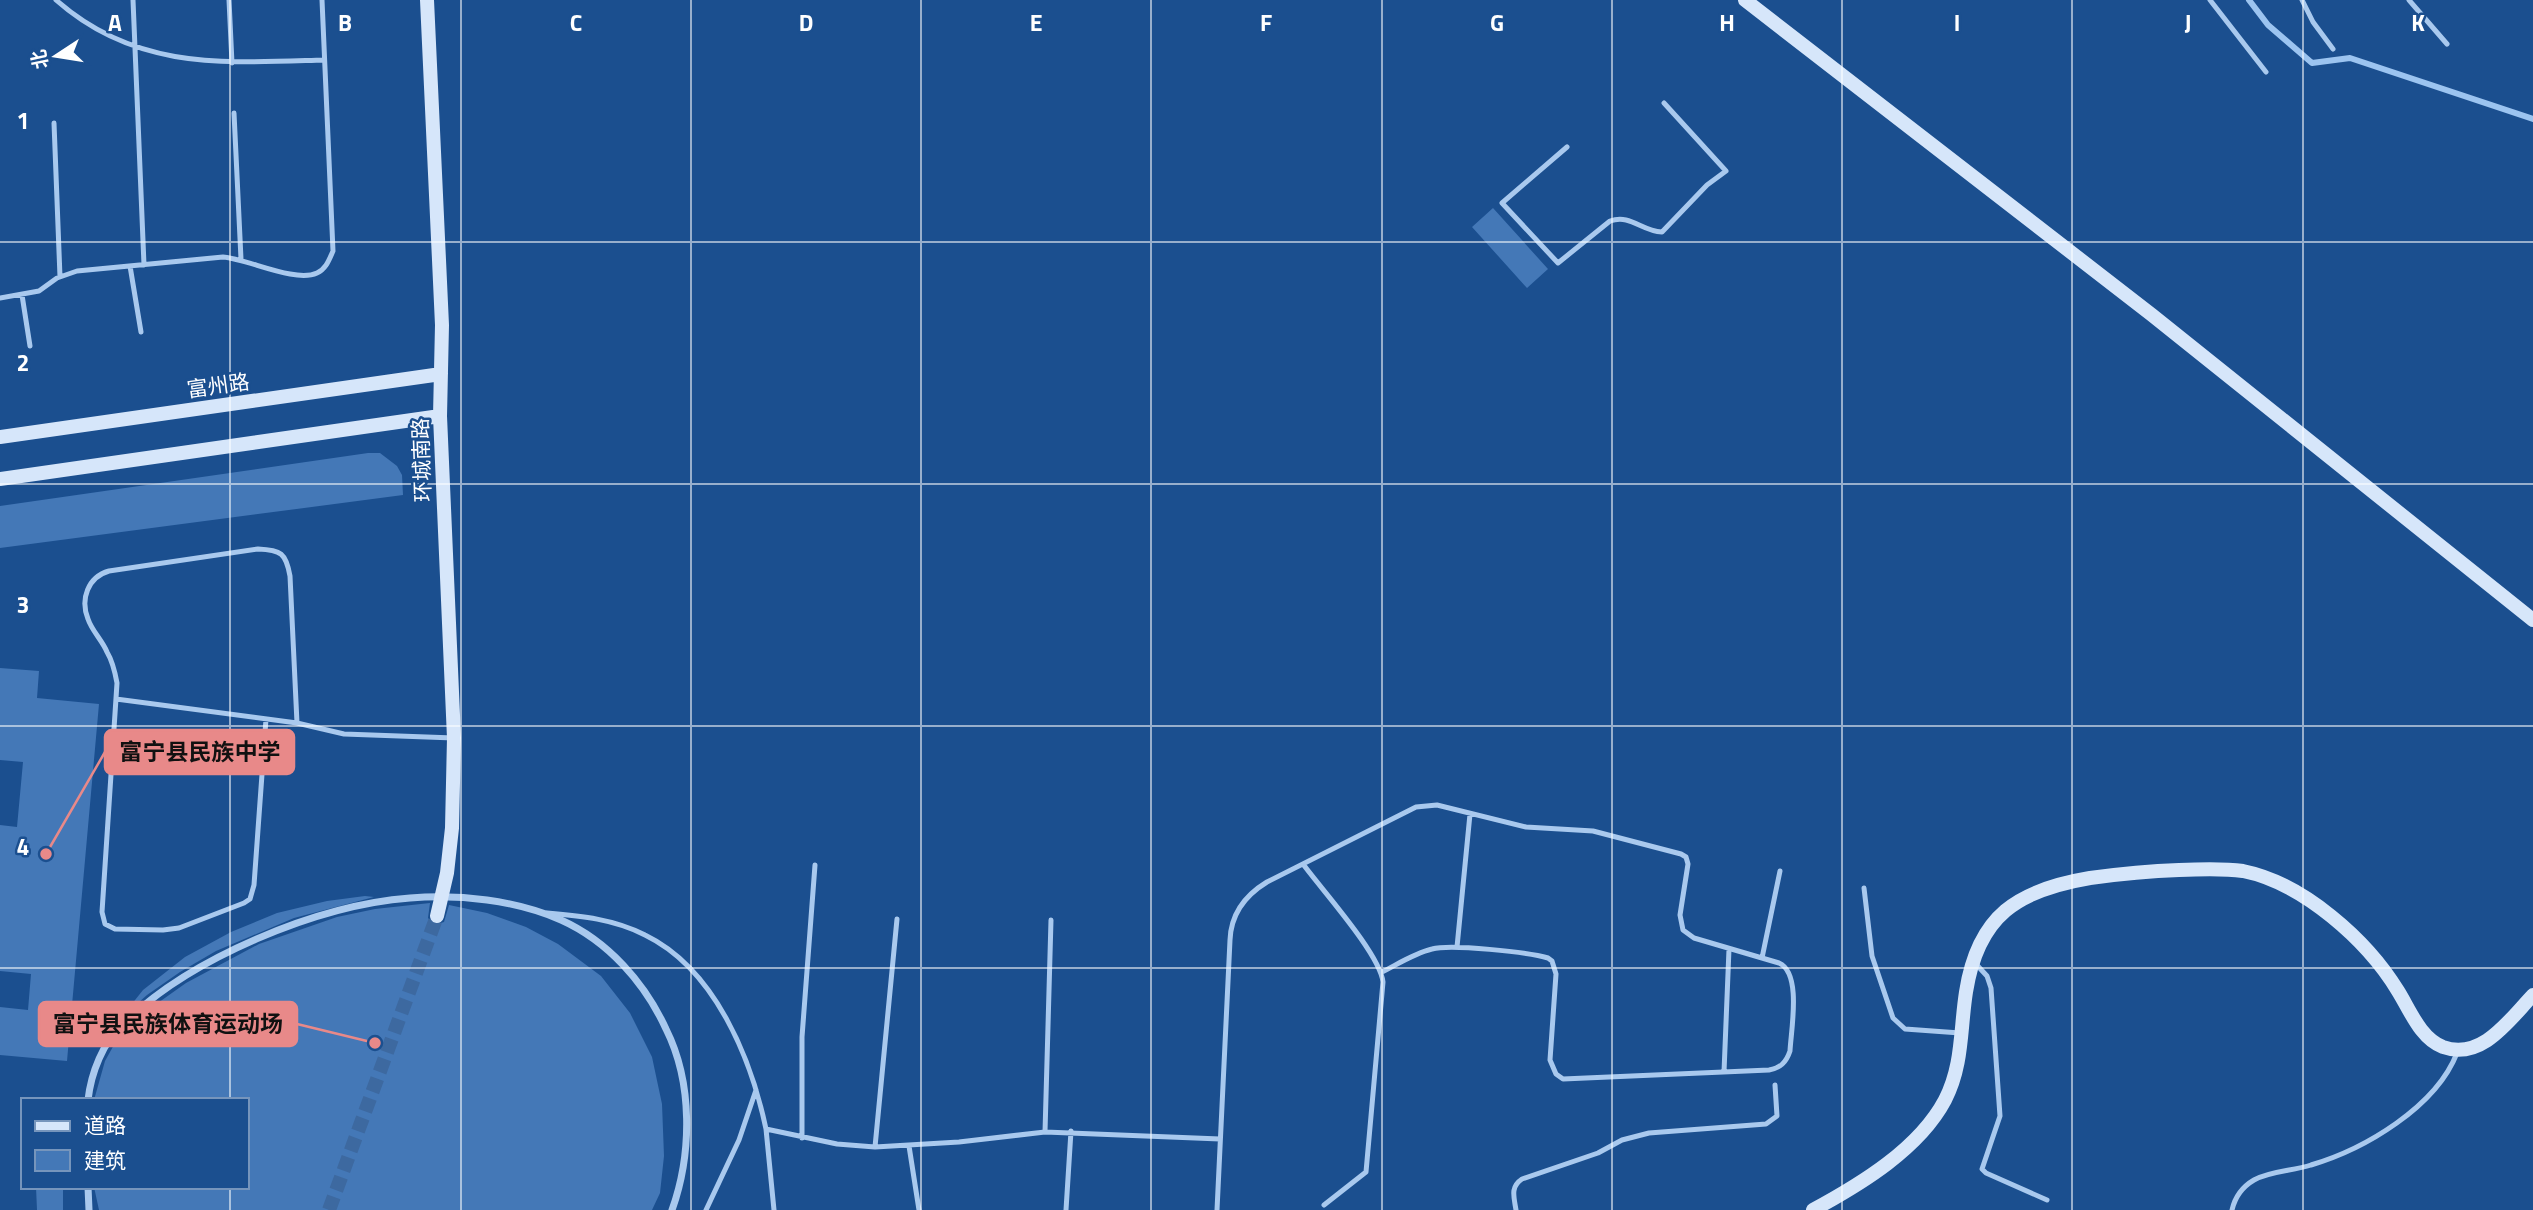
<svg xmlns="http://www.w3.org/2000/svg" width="2533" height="1210" viewBox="0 0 2533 1210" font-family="'Titillium Web','Noto Sans SC',sans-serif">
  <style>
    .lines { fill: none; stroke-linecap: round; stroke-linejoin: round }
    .stream { stroke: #9cc4f0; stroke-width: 6 }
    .building { fill: #4478b7 }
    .secondary-tunnel { stroke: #3d69a0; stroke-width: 14; stroke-dasharray: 14 7; stroke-linecap: butt }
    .lane { stroke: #a9c9ee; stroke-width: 5 }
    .street { stroke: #a9c9ee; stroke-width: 7 }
    .secondary { stroke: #d6e6fa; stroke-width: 14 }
    .grid { fill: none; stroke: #fff; stroke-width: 2; stroke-opacity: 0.55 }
    .labels { text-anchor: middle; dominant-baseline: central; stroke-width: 5; stroke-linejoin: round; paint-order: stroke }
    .street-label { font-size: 21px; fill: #fff; stroke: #1b4f8f }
    .grid-label { font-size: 23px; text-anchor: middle; font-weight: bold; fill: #fff; stroke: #1b4f8f; stroke-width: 5; stroke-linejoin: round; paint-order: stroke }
    .leader { fill: none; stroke: #e88989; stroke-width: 2.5 }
    .callout-dot { fill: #e88989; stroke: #1b4f8f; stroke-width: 2.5 }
    .callout { fill: #e88989; stroke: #e88989; stroke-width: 2.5 }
    .callout-label { font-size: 23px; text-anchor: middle; font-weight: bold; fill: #111 }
  </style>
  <rect width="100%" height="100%" fill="#1b4f8f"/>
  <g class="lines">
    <path class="stream" d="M2249 0 2268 25 2312 63 2350 58 2533 119"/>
  </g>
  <path class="building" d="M1493 208 1548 269 1527 288 1472 227Z
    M368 453H380L397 466 402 475 403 495 0 548V506Z
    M0 668 39 671 37 698 99 704 67 1061 0 1055V1007L28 1010 31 974 0 971V825L17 827 23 762 0 760Z
    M365 896 374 897 294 918 216 951 180 972 147 995 120 1019 143 990 185 957 231 932 277 913 327 901Z
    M430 903 428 918 434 925 444 922 449 905 487 913 526 927 558 944 601 976 630 1013 652 1057 662 1104 664 1156 660 1193 652 1210H99L94 1187H247V1100H94L105 1061 115 1043 127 1028 155 1005 186 983 259 944 337 917 375 909Z
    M36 1187H63V1210H37Z"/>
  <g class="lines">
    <path class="secondary-tunnel" d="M329 1210 437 916"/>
    <path class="lane" d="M56 0C136 71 226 63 324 60
      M133 0 144 265
      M229 0 232 63
      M2210 0 2266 72
      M2302 0 2313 22 2333 49
      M2409 0 2447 44
      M234 113 241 259
      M54 123 60 277
      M1567 147 1502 203 1558 263 1610 221C1631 214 1641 231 1662 232L1707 185 1726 171 1664 103
      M130 266 141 332
      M22 295 30 346
      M0 298 39 291 57 278 77 271 223 257C248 259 295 283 317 273 326 269 329 260 333 251L322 0
      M116 699 297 723 344 734 454 738
      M266 719 254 885 250 899 244 903 179 928 163 930 115 929 105 924 102 912 117 683C115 672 113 662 107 652 102 640 92 631 88 619 80 599 88 577 109 571L258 549C281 550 286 553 290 576L297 723
      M1303 864C1322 890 1380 954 1383 982L1366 1172 1324 1205
      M1864 888 1872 956 1893 1018 1905 1029 1960 1033
      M547 913C581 916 614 919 645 935 715 969 751 1058 766 1129L837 1144 875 1147 959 1142 1045 1132 1220 1139
      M1457 947 1470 814
      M1762 958 1780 871
      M1975 963 1987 976 1991 988 2000 1116 1982 1169 1986 1173 2047 1200
      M1724 1072 1729 949
      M766 1129 774 1210
      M1045 1132 1051 920
      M802 1138V1037L815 865
      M909 1146 919 1210
      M875 1147 897 919
      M706 1210 739 1140 756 1090
      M1066 1210 1071 1131
      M1217 1210 1230 940C1231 914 1244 896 1267 882L1416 807 1437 805 1526 827 1593 831 1681 854 1686 857 1688 864 1680 915 1683 930 1694 938 1779 963C1802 973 1791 1030 1790 1051 1786 1063 1780 1068 1769 1070L1563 1079 1556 1074 1550 1060 1556 974 1552 961 1548 958C1528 952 1451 944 1432 949 1415 953 1398 964 1382 972
      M1516 1210C1514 1197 1510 1187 1522 1179L1598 1153 1622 1140 1649 1133 1766 1124 1777 1116 1775 1085
      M2232 1210C2235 1197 2242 1187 2254 1180 2270 1171 2293 1171 2311 1165 2365 1149 2436 1107 2457 1053"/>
    <path class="street" d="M88 1100C91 1073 103 1042 123 1024 190 958 317 905 410 898 460 894 515 900 561 920 608 941 645 983 666 1029 693 1083 692 1154 672 1210
      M88 1187 89 1210"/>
    <path class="secondary" d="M427 0 442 325 440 416 454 738 452 828 447 873 437 916
      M1745 0 2152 315 2533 620
      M0 437 441 374
      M0 479 440 416
      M1813 1210C1861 1184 1919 1149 1945 1100 1963 1065 1960 1030 1966 992 1978 915 2018 890 2090 878 2119 874 2150 871 2179 870 2200 869 2222 868 2243 871 2303 883 2367 940 2398 991 2410 1010 2420 1038 2443 1047 2482 1061 2510 1019 2533 995"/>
  </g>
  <path class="grid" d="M230 0V1100M461 0V1210M691 0V1210M921 0V1210M1151 0V1210M1382 0V1210M1612 0V1210M1842 0V1210M2072 0V1210M2303 0V1210M0 242H2533M0 484H2533M0 726H2533M0 968H2533M230 1187V1210"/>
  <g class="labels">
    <g class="street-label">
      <text transform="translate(218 385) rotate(-8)">富州路</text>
      <text transform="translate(421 460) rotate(-92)">环城南路</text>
    </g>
  </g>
  <g class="grid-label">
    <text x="115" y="31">A</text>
    <text x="345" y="31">B</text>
    <text x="576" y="31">C</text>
    <text x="806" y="31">D</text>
    <text x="1036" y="31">E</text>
    <text x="1266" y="31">F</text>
    <text x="1497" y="31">G</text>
    <text x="1727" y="31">H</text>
    <text x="1957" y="31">I</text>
    <text x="2188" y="31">J</text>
    <text x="2418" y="31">K</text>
    <text x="23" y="129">1</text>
    <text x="23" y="371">2</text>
    <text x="23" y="613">3</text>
    <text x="23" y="855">4</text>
  </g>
  <path class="leader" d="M46 854L105 752M375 1043L297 1024"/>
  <g class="callout-dot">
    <circle cx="46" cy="854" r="7"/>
    <circle cx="375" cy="1043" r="7"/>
  </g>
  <g class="callout">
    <rect x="105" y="730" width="189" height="44" rx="7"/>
    <rect x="39" y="1002" width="258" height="44" rx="7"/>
  </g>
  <g class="callout-label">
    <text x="200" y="760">富宁县民族中学</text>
    <text x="168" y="1032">富宁县民族体育运动场</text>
  </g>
  <rect x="21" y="1098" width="228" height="91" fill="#1b4f8f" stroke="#7695bc" stroke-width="2"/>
  <rect x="35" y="1121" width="35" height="10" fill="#d6e6fa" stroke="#7695bc" stroke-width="2"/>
  <text x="84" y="1133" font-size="21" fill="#ffffff">道路</text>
  <rect x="35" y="1150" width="35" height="21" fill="#4478b7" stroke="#7695bc" stroke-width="2"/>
  <text x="84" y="1168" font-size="21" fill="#ffffff">建筑</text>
  <g transform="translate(56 56) rotate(258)" stroke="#1b4f8f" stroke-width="5" paint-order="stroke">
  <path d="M0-5L12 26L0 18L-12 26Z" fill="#ffffff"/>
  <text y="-10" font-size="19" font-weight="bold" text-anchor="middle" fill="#ffffff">北</text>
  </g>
</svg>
